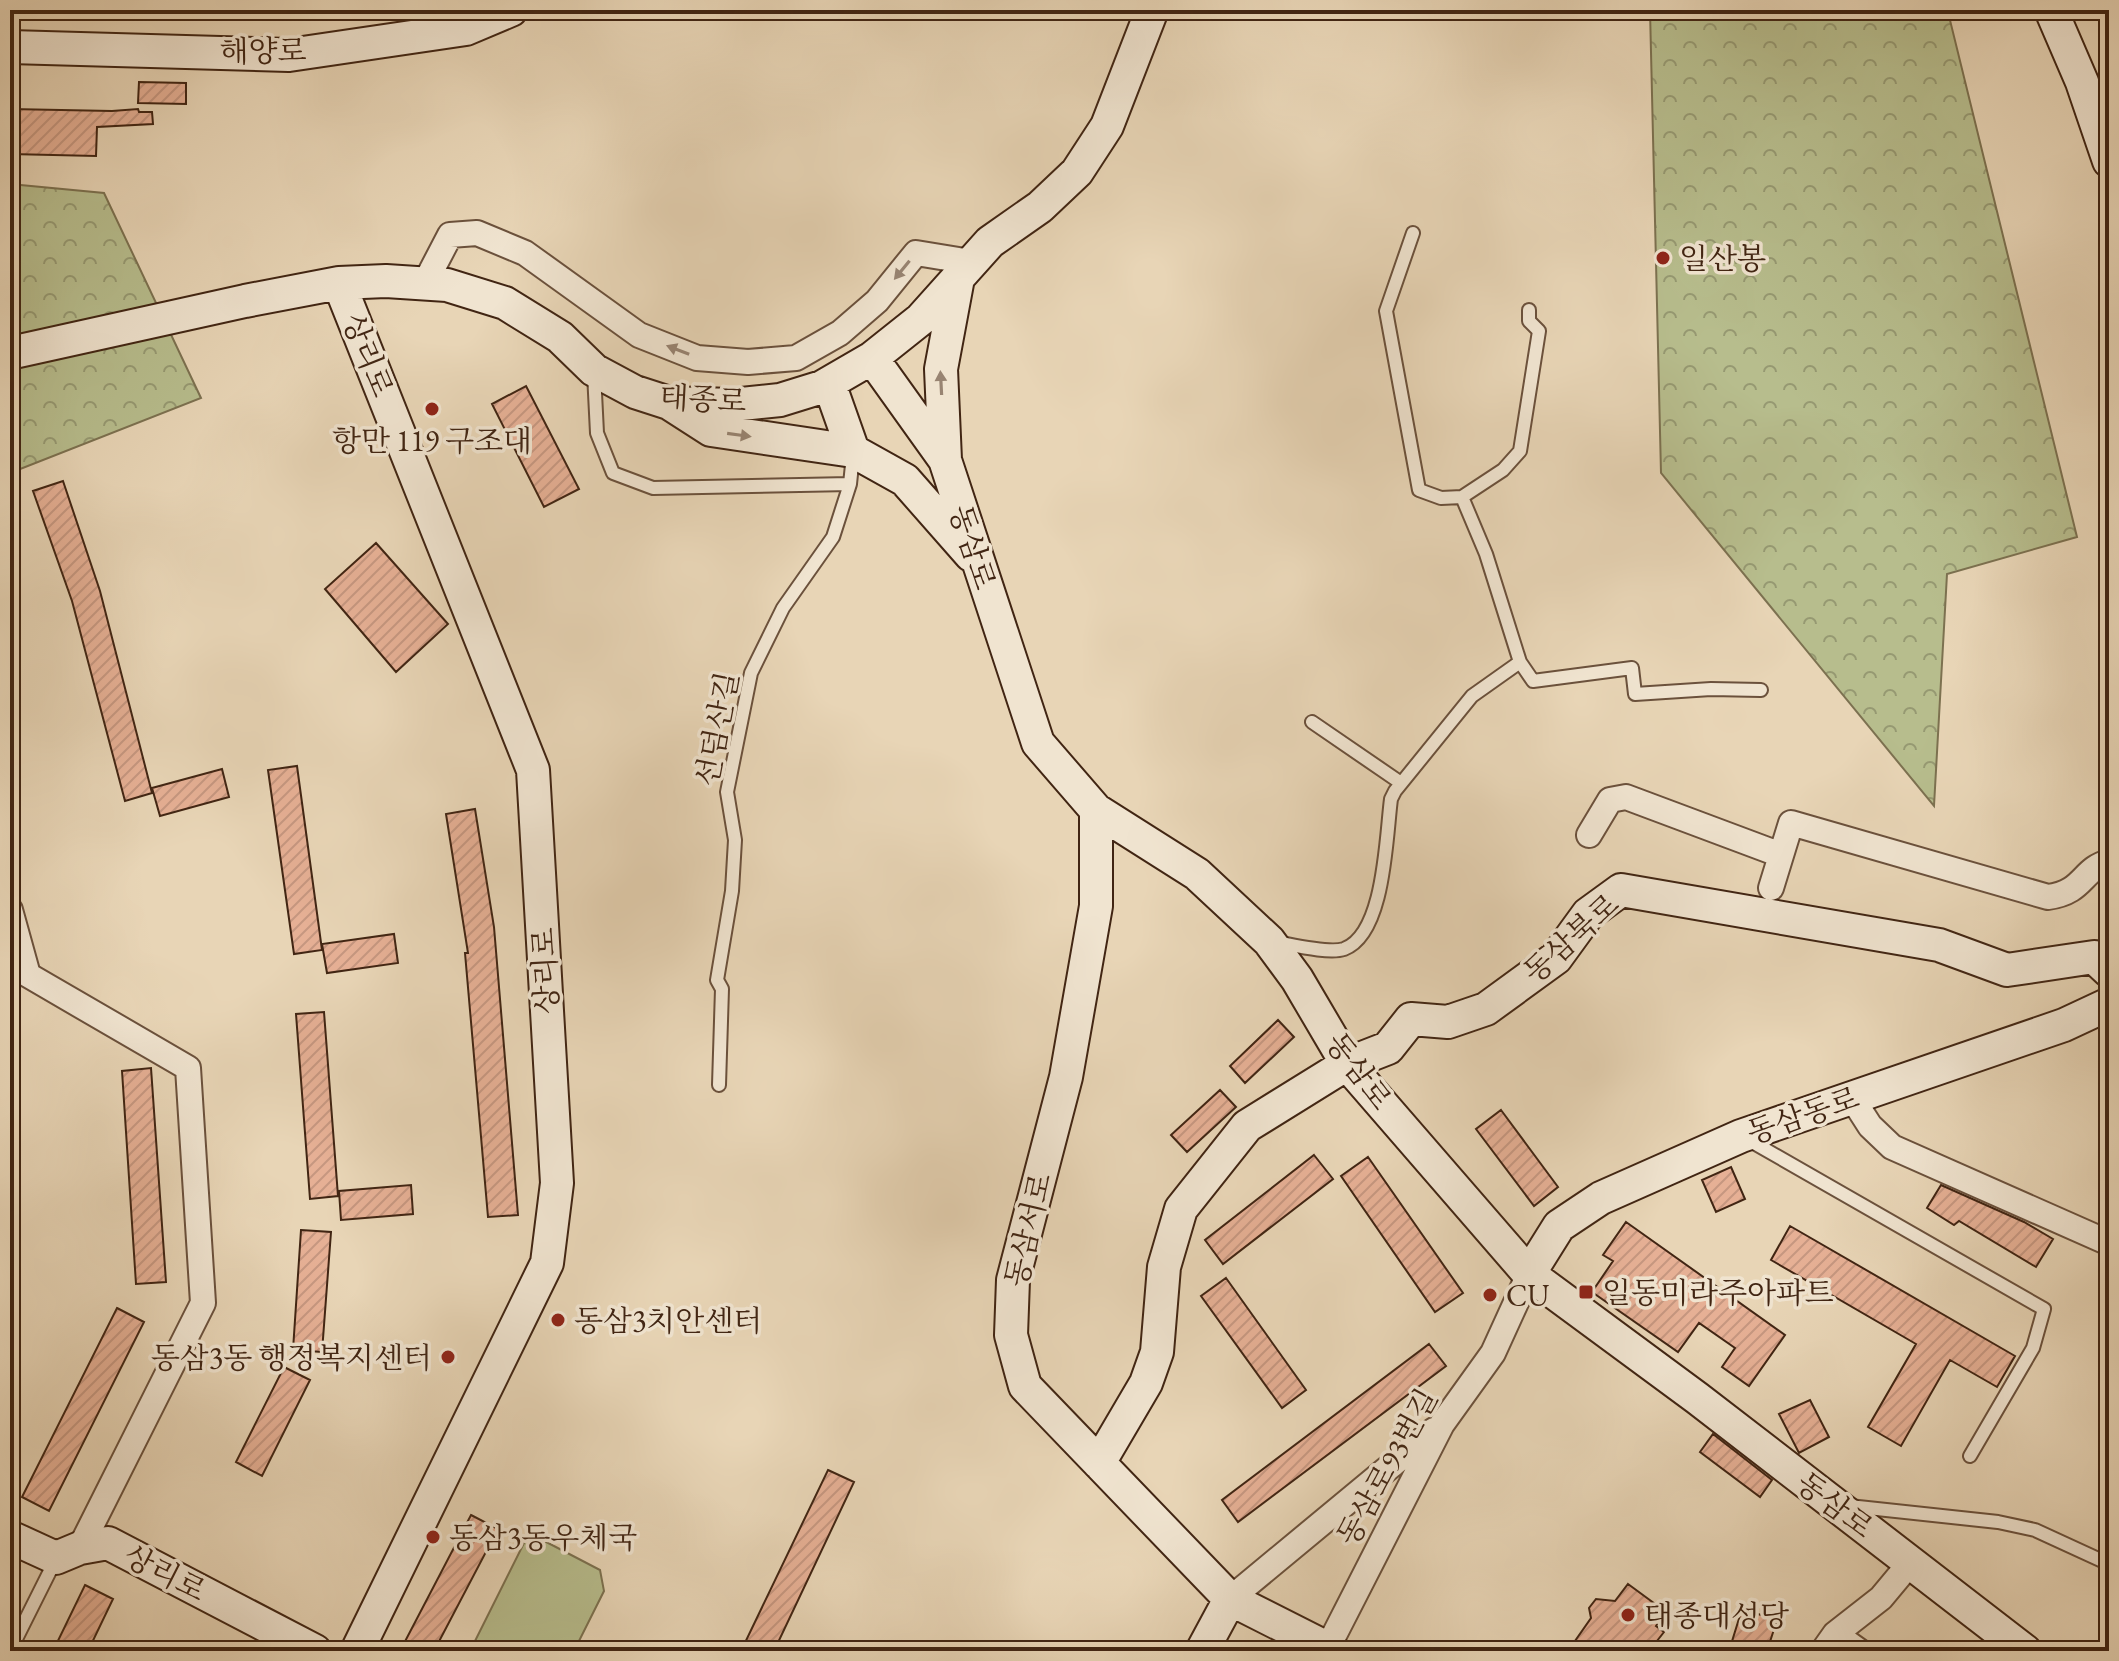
<svg xmlns="http://www.w3.org/2000/svg" width="2119" height="1661" viewBox="0 0 2119 1661" font-family="'EB Garamond','Noto Serif KR',serif">
  <style>
    .forest { fill: url(#forest-crowns); stroke: #7c7150; stroke-width: 2 }
    .pitch { fill: #b7bd8d; stroke: #7c7150; stroke-width: 2 }
    .building { fill: url(#building-hatch); stroke: #412513; stroke-width: 2 }
    .lines { fill: none; stroke-linecap: round; stroke-linejoin: round }
    .lane-casing { stroke: #6b513c; stroke-width: 16 }
    .street-casing { stroke: #6b513c; stroke-width: 28 }
    .secondary-casing { stroke: #412513; stroke-width: 36 }
    .lane { stroke: #f0e4d0; stroke-width: 12 }
    .street { stroke: #f0e4d0; stroke-width: 24 }
    .secondary { stroke: #f0e4d0; stroke-width: 32 }
    .oneway { fill: #988472 }
    .poi-dot { fill: #8f2418; stroke: #f0e4d0; stroke-width: 3 }
    .labels { text-anchor: middle; dominant-baseline: central; stroke-width: 7; stroke-linejoin: round; paint-order: stroke }
    .street-label { font-size: 30px; fill: #412513; stroke: #f0e4d0 }
    .poi-label { font-size: 30px; fill: #412513; stroke: #f0e4d0; text-anchor: start }
  </style>
  <defs>
    <pattern id="forest-crowns" width="20" height="18" patternUnits="userSpaceOnUse" patternTransform="scale(2)"><rect width="20" height="18" fill="#b7bd8d"/><path d="M2 6a3 3 0 1 1 6 0M12 15a3 3 0 1 1 6 0" fill="none" stroke="#969972"/></pattern>
    <pattern id="building-hatch" width="6" height="6" patternUnits="userSpaceOnUse" patternTransform="scale(2)"><rect width="6" height="6" fill="#e6b095"/><path d="M-1 1l2-2M0 6l6-6M5 7l2-2" fill="none" stroke="#c69780"/></pattern>
  </defs>
  <rect width="100%" height="100%" fill="#e8d5b6"/>
  <filter id="stains"><feTurbulence type="fractalNoise" baseFrequency=".0025" numOctaves="4"/><feColorMatrix values="0 0 0 0 .2 0 0 0 0 .09 0 0 0 0 .02 0 0 0 .5 -.17"/></filter>
  <radialGradient id="worn" r=".72"><stop offset=".6" stop-color="#630" stop-opacity="0"/><stop offset="1" stop-color="#630" stop-opacity=".3"/></radialGradient>
  <path class="forest" d="M1650 10H1945L1948 12 2077 537 1947 574 1934 806 1661 473Z
    M10 184 104 193 201 398 10 473Z"/>
  <path class="pitch" d="M529 1533 600 1570 604 1591 574 1651H470Z"/>
  <path class="building" d="M139 82 186 83V104L138 103Z
    M10 109 112 111 138 109 139 112H152L153 124 97 127 96 156 10 154Z
    M526 386 579 489 544 507 492 404Z
    M63 481 100 591 152 793 125 801 72 601 33 491Z
    M376 543 448 624 396 672 325 589Z
    M297 766 322 950 294 954 268 770Z
    M222 769 229 797 160 816 152 788Z
    M475 809 494 927 518 1215 488 1217 465 953H468L446 814Z
    M394 934 398 963 327 973 322 944Z
    M324 1012 338 1196 310 1199 296 1014Z
    M1278 1020 1294 1037 1245 1083 1230 1066Z
    M151 1068 166 1282 136 1284 122 1071Z
    M1220 1090 1236 1107 1187 1152 1171 1135Z
    M1501 1110 1558 1187 1534 1206 1476 1129Z
    M1314 1155 1333 1179 1223 1264 1205 1240Z
    M1368 1157 1463 1293 1435 1312 1341 1176Z
    M1731 1167 1745 1199 1716 1212 1702 1180Z
    M411 1185 413 1214 341 1220 339 1191Z
    M1941 1185 2024 1222 2053 1239 2036 1267 1959 1221 1954 1225 1927 1208Z
    M1626 1222 1785 1335 1749 1386 1722 1367 1735 1348 1699 1323 1678 1352 1592 1292 1613 1261 1603 1255Z
    M1790 1226 2015 1356 1997 1387 1950 1360 1901 1446 1868 1427 1916 1344 1771 1260Z
    M301 1230 331 1232 322 1352 293 1350Z
    M1226 1278 1306 1390 1282 1408 1201 1296Z
    M117 1308 144 1322 49 1511 22 1497Z
    M1429 1344 1446 1366 1238 1522 1222 1500Z
    M284 1367 310 1380 262 1476 236 1462Z
    M1810 1400 1829 1437 1799 1453 1779 1414Z
    M1713 1434 1772 1480 1760 1497 1700 1452Z
    M828 1470 854 1482 774 1651H741Z
    M471 1515 498 1529 434 1651H400Z
    M1628 1584 1666 1612 1656 1626 1664 1632 1649 1651H1568L1591 1618 1589 1608 1596 1599 1615 1601Z
    M85 1585 113 1599 88 1651H53Z
    M1742 1609 1777 1620 1767 1651H1729Z"/>
  <g class="lines">
    <g class="lane-casing">
      <path id="lane" d="M1413 233 1386 311 1419 490 1441 498 1462 497 1503 470 1520 451 1539 331 1529 321V310
        M594 373 597 433 613 473 653 488 850 484
        M1462 497 1486 554 1520 662
        M1312 722 1401 783
        M1276 942C1293 945 1329 954 1344 949 1385 934 1386 836 1391 799L1395 791 1472 696 1520 662 1533 681 1632 668 1635 694 1711 689 1761 690
        M719 1085 722 989 717 980 732 891 735 840 727 792 751 673 783 608 833 537 850 484 853 455
        M1747 1139 2044 1309 2033 1348 1970 1456
        M1849 1506 1998 1522 2035 1530 2109 1564
        M10 1651 55 1561"/>
    </g>
    <g class="street-casing">
      <path id="street" d="M425 283 450 235 477 233 525 253 639 335 697 358 748 362 796 358 840 333 877 301 916 253 971 262
        M1589 835 1610 800 1626 797 1781 855
        M1771 888 1791 823 2048 897C2085 892 2081 869 2109 862
        M10 910 28 975 188 1068 203 1303 80 1548
        M1852 1098 1870 1126 1892 1147 2109 1243
        M1230 1599 1434 1430
        M1835 1634 1859 1651
        M1326 1651 1442 1424 1493 1353 1529 1274
        M1823 1651 1835 1634 1881 1598 1911 1562"/>
    </g>
    <g class="secondary-casing">
      <path id="secondary" d="M2051 10 2082 82 2109 161
        M10 47 289 55 466 29 511 10
        M339 283 533 770 557 1183 547 1263 357 1651
        M10 353 245 301 339 283 386 281 447 285 505 303 560 337 594 370 635 392 669 403 732 405 780 400 822 387 872 358 921 319 990 242 1040 207 1077 172 1107 126 1152 10
        M872 358 945 460 1038 743 1096 810 1197 874 1269 941 1297 979 1347 1064 1529 1274 1697 1398 2025 1651
        M829 383 853 451
        M669 403 711 430 853 451 905 480 971 555
        M945 460 941 369 958 278
        M1096 810V906L1066 1077 1013 1280 1011 1335 1025 1386 1230 1599 1333 1651
        M1529 1274 1559 1226 1601 1198 1741 1136 2064 1025 2109 1004
        M1099 1463 1146 1383 1157 1352 1164 1267 1181 1209 1247 1126 1347 1064 1388 1048 1411 1019 1448 1022 1486 1009 1556 958 1588 914 1621 890 1939 945 2007 970 2094 957 2109 971
        M10 1537 56 1558 80 1548 108 1543 315 1651
        M1202 1651 1230 1599"/>
    </g>
    <use href="#lane" class="lane"/>
    <use href="#street" class="street"/>
    <use href="#secondary" class="secondary"/>
  </g>
  <defs><path id="oneway-solid" d="M-6-.8H1V-3.2L6.5 0L1 3.2V.8H-6Z" transform="scale(2)"/></defs>
  <g class="oneway">
    <use href="#oneway-solid" transform="translate(902 270) rotate(129)"/>
    <use href="#oneway-solid" transform="translate(678 350) rotate(-159)"/>
    <use href="#oneway-solid" transform="translate(941 383) rotate(-93)"/>
    <use href="#oneway-solid" transform="translate(739 435) rotate(8)"/>
  </g>
  <g class="poi-dot">
    <circle cx="1663" cy="258" r="8"/>
    <circle cx="432" cy="409" r="8"/>
    <rect x="1578" y="1284" width="16" height="16" rx="4"/>
    <circle cx="1490" cy="1295" r="8"/>
    <circle cx="558" cy="1320" r="8"/>
    <circle cx="448" cy="1357" r="8"/>
    <circle cx="433" cy="1537" r="8"/>
    <circle cx="1628" cy="1615" r="8"/>
  </g>
  <g class="labels">
    <g class="street-label">
      <text transform="translate(263 51) rotate(-1)">해양로</text>
      <text transform="translate(368 355) rotate(68)">상리로</text>
      <text transform="translate(703 399) rotate(3)">태종로</text>
      <text transform="translate(973 547) rotate(72)">동삼로</text>
      <text transform="translate(717 729) rotate(-79)">선덤산길</text>
      <text transform="translate(1571 938) rotate(-42)">동삼북로</text>
      <text transform="translate(545 971) rotate(-93)">상리로</text>
      <text transform="translate(1359 1071) rotate(53)">동삼로</text>
      <text transform="translate(1803 1115) rotate(-19)">동삼동로</text>
      <text transform="translate(1028 1230) rotate(-77)">동삼서로</text>
      <text transform="translate(1387 1467) rotate(-61)">동삼로93번길</text>
      <text transform="translate(1835 1505) rotate(37)">동삼로</text>
      <text transform="translate(165 1573) rotate(27)">상리로</text>
    </g>
    <g class="poi-label">
      <text x="1679" y="258">일산봉</text>
      <text x="432" y="440" text-anchor="middle">항만 119 구조대</text>
      <text x="1602" y="1292">일동미라주아파트</text>
      <text x="1506" y="1295">CU</text>
      <text x="574" y="1320">동삼3치안센터</text>
      <text x="432" y="1357" text-anchor="end">동삼3동 행정복지센터</text>
      <text x="449" y="1537">동삼3동우체국</text>
      <text x="1644" y="1615">태종대성당</text>
    </g>
  </g>
  <rect width="2119" height="1661" fill="none" stroke="#e8d5b6" stroke-width="40"/>
  <rect x="12" y="12" width="2095" height="1637" fill="none" stroke="#412513" stroke-width="4"/>
  <rect x="20" y="20" width="2079" height="1621" fill="none" stroke="#412513" stroke-width="2"/>
  <rect width="100%" height="100%" filter="url(#stains)"/>
  <rect width="100%" height="100%" fill="url(#worn)"/>
</svg>
